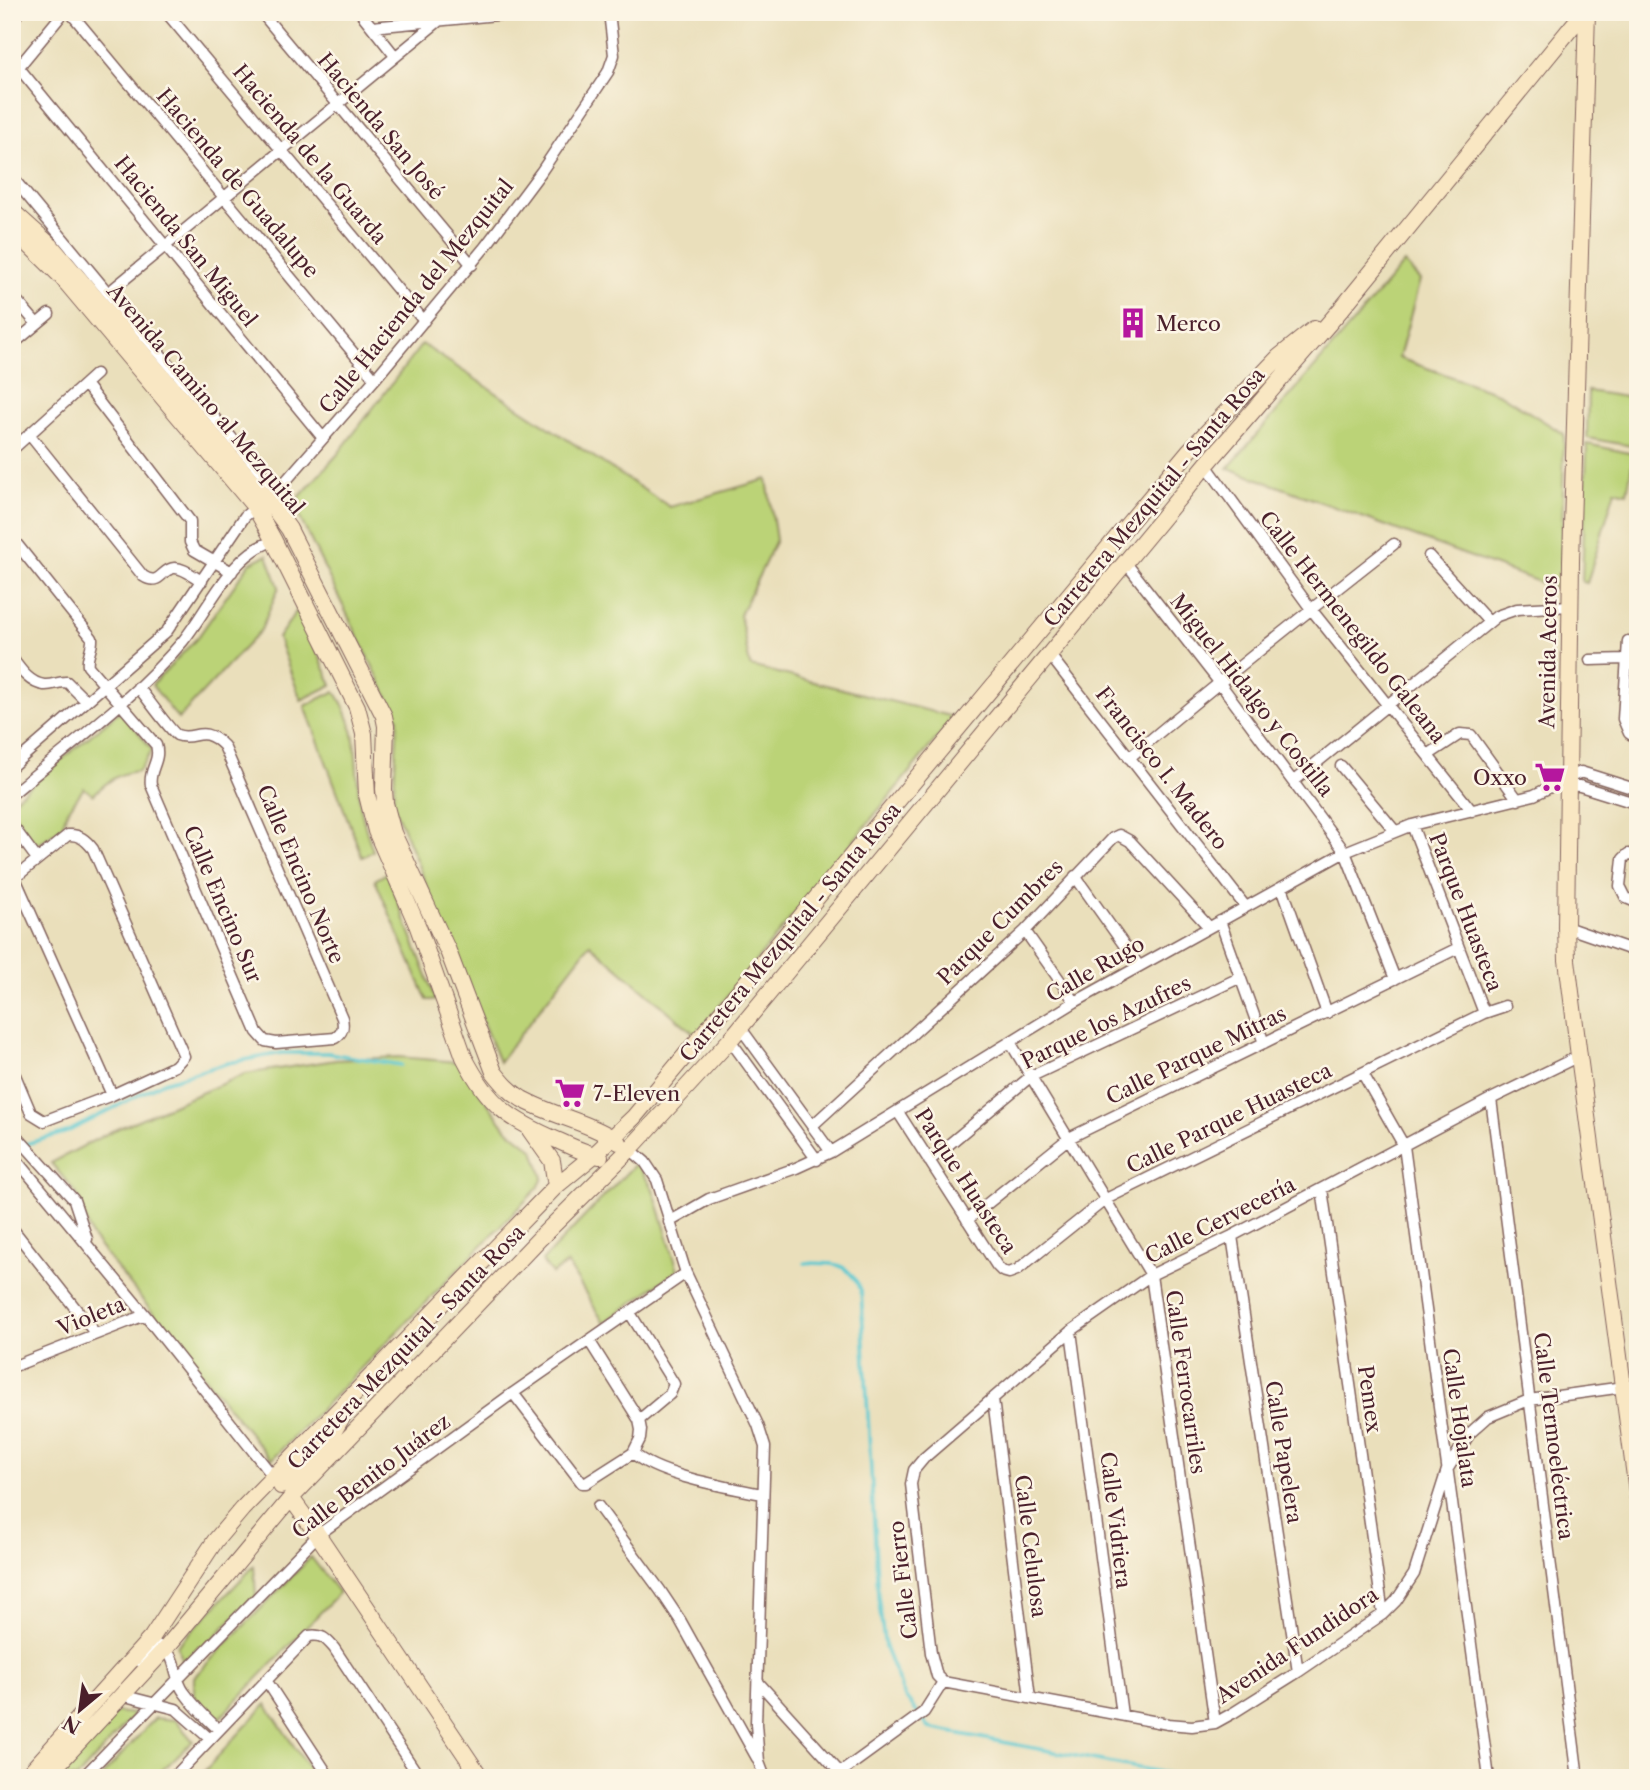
<svg xmlns="http://www.w3.org/2000/svg" width="1650" height="1790" viewBox="0 0 1650 1790" font-family="'Libre Caslon Text',serif">
  <style>
    .green { fill: #bbd377; stroke: #827951; stroke-width: 2 }
    .lines { fill: none; stroke-linecap: round; stroke-linejoin: round }
    .stream { stroke: #5ac8d0; stroke-width: 3.5 }
    .street-casing { stroke: #82625d; stroke-width: 13 }
    .secondary-casing { stroke: #82625d; stroke-width: 18 }
    .street { stroke: #fff; stroke-width: 10 }
    .secondary { stroke: #f9e7c3; stroke-width: 16 }
    .labels { text-anchor: middle; dominant-baseline: central; stroke-width: 5; stroke-linejoin: round; paint-order: stroke }
    .street-label { font-size: 21px; fill: #4a1f2b; stroke: #fcf5e5 }
    .poi-label { font-size: 21px; fill: #4a1f2b; stroke: #fcf5e5; text-anchor: start }
  </style>
  <rect width="100%" height="100%" fill="#fcf5e5"/>
  <filter id="ink" filterUnits="userSpaceOnUse"><feTurbulence type="fractalNoise" baseFrequency=".0143" numOctaves="2"/><feDisplacementMap in="SourceGraphic" scale="14" xChannelSelector="R" yChannelSelector="G"/><feConvolveMatrix kernelMatrix="1 2 1 2 8 2 1 2 1" color-interpolation-filters="sRGB"/></filter>
  <filter id="wash" filterUnits="userSpaceOnUse"><feTurbulence type="fractalNoise" baseFrequency=".00686" numOctaves="4" result="noise"/><feDisplacementMap in="SourceGraphic" scale="28" xChannelSelector="R" yChannelSelector="G"/><feGaussianBlur stdDeviation="1.57" result="paint"/><feColorMatrix in="noise" values="0 0 0 0 0 0 0 0 0 0 0 0 0 0 0 0 0 1.4 0 .05"/><feComposite in="paint" operator="in"/></filter>
  <g filter="url(#wash)">
    <rect width="100%" height="100%" fill="#eadfbb"/>
    <path class="green" d="M1404 263 1420 280 1399 358 1500 394 1564 434 1561 590 1228 468Z
      M422 344 670 507 767 479 776 540 740 615 750 666 954 717 696 1035 590 944 499 1062 393 804 398 718 293 504 337 455Z
      M1588 391 1638 399 1637 447 1587 438Z
      M1587 444 1634 454 1627 493 1615 490 1587 583 1582 582Z
      M267 555 279 587 261 630 178 719 152 685 198 637 250 563Z
      M298 609 332 685 301 700 278 638Z
      M335 691C359 728 355 756 359 797 361 815 367 834 373 851L362 857 305 706Z
      M121 710 152 750 139 771C119 772 108 781 93 795L84 788 67 812 62 827 37 845 12 812V801Z
      M387 873 436 1000H427L375 880Z
      M399 1057 457 1062 506 1128 534 1150 543 1178 538 1188 271 1460 91 1236 77 1194 51 1163 112 1131 245 1074 336 1060Z
      M636 1163 653 1189 678 1270 604 1323 567 1263 552 1274 542 1261Z
      M311 1557 339 1593 218 1720 194 1698V1677Z
      M254 1566 256 1596 185 1666 177 1646Z
      M266 1704 315 1778H198Z
      M116 1712 135 1714 77 1778H55Z
      M155 1718 175 1720 193 1741 154 1778H100Z"/>
    <g class="lines">
      <path class="stream" d="M12 1148 67 1132 164 1082 228 1063 282 1053H328L401 1065
        M805 1263C836 1264 846 1260 861 1290L878 1596 885 1648 905 1697 929 1728 1191 1778"/>
    </g>
  </g>
  <g filter="url(#ink)">
    <g class="lines">
      <g class="street-casing">
        <path id="street" d="M70 12 375 379
          M166 12 424 321
          M261 12 472 265
          M360 12 395 56
          M12 20 19 12
          M372 27 527 12
          M19 68 323 438
          M12 75 64 12
          M12 177 108 293 277 491
          M108 293 440 20
          M12 295 37 324
          M12 345 49 314
          M85 384 190 521V542L194 550 232 572
          M29 434 143 576C160 587 161 569 174 568 183 567 194 577 202 581
          M13 449 96 374
          M1206 465 1311 609 1472 811
          M12 538 92 638C93 648 86 657 88 666L156 745C161 761 148 770 151 785L257 1032 265 1041 276 1043 335 1038C343 1033 344 1027 342 1018L224 746C201 723 195 742 177 735 171 732 145 695 138 687
          M1429 556 1489 622
          M1126 563 1219 682 1345 852 1395 979
          M1628 641 1623 719 1629 733 1638 739
          M1049 654 1245 906
          M12 658C20 669 29 683 44 685 52 686 59 681 67 682L86 701
          M1590 660 1626 659 1638 662
          M1428 755 1460 734 1471 735 1518 800
          M1129 758C1216 684 1305 614 1394 544
          M12 766 167 631 245 516 277 491 375 379 485 247 541 172 608 72 614 55 609 12
          M1341 766 1395 831
          M1294 781 1497 616 1517 609 1570 606
          M1562 785 1580 786 1638 804
          M12 794C70 745 134 699 183 641 209 609 232 552 274 541
          M12 825 37 859
          M1412 825 1484 1013
          M1638 855 1628 854 1623 859 1620 886 1626 898 1638 903
          M1075 876 1139 966
          M15 878 112 1095
          M12 880 68 835C79 834 86 840 93 849L184 1056 175 1066 112 1095 44 1121 31 1113 12 1068
          M1282 887 1327 1013
          M1220 921 1264 1043
          M1566 927 1638 952
          M1025 931 1075 1002
          M740 1027 831 1152
          M730 1040 817 1160
          M1010 1042 1151 1275 1215 1723
          M1363 1074 1404 1146 1489 1778
          M1491 1099 1578 1778
          M898 1112 997 1266 1002 1271 1009 1273 1017 1270 1106 1199 1484 1013 1505 1006
          M813 1125 1025 931 1113 838 1119 835 1130 841 1209 927
          M12 1131 74 1200 87 1239
          M630 1149 645 1162 657 1180 686 1273 758 1425 765 1447 756 1724 759 1762 765 1778
          M12 1154 145 1315 276 1480
          M929 1161 1030 1077 1239 978
          M1322 1189 1383 1614
          M967 1220 1069 1138 1458 948
          M669 1222 709 1199 796 1168 831 1152 1075 1002 1345 852 1412 825 1534 795 1581 772 1638 790
          M12 1228 95 1333
          M1232 1236 1298 1672
          M630 1313 674 1384 670 1394 639 1420
          M1071 1331 1122 1715
          M12 1367 145 1315
          M513 1393 582 1483H586L633 1453 640 1439 641 1430 639 1420 590 1342
          M993 1399 1030 1698
          M633 1453C658 1476 728 1487 762 1494
          M598 1506 660 1590 680 1620 757 1758
          M139 1661 157 1645C179 1653 172 1676 184 1692 194 1706 206 1718 219 1730
          M266 1680 330 1778
          M943 1682 937 1676 931 1653 911 1484 914 1470 924 1458 1071 1331 1151 1275 1232 1236 1491 1099 1579 1056
          M943 1682 1168 1724 1192 1726 1215 1723 1233 1713 1298 1672 1383 1614 1396 1601 1414 1574 1447 1470 1470 1433 1488 1417 1529 1400 1638 1385
          M759 1683 844 1777
          M121 1695 176 1709 210 1739
          M840 1773 924 1712 943 1682
          M82 1778 318 1535 513 1393 686 1273
          M173 1778 309 1636C322 1634 326 1639 334 1648L420 1778"/>
      </g>
      <g class="secondary-casing">
        <path id="secondary" d="M1587 12 1571 561 1566 927 1567 960 1579 1056 1638 1499
          M12 211 51 246 267 499 289 529 384 716 386 726 384 789 385 803 393 833 448 951 494 1072C502 1082 510 1092 522 1099 553 1116 589 1122 619 1142
          M12 228 60 275 255 507 274 541 357 707 364 734 367 795 376 831 418 927 464 1057C489 1106 510 1120 559 1141 572 1147 586 1154 600 1156
          M530 1130 552 1161 556 1186
          M281 1486 332 1434 345 1412
          M291 1498 318 1535 481 1778
          M25 1778 152 1637 215 1541 242 1509 556 1186 594 1155 634 1117 1189 451 1279 357 1314 329
          M45 1778 166 1648 291 1498 540 1238 630 1149 730 1040 1206 465 1343 307 1584 12"/>
      </g>
      <use href="#street" class="street"/>
      <use href="#secondary" class="secondary"/>
    </g>
  </g>
  <defs>
    <g id="building-bare" transform="scale(2.415)"><path d="M-4-6H4V6H1V3H-1V6H-4ZM-2.5-4.3h1.7v1.8h-1.7ZM.8-4.3h1.7v1.8H.8ZM-2.5-1h1.7V.8h-1.7ZM.8-1h1.7V.8H.8Z" fill="#b5179e" stroke="#fcf5e5" stroke-width="2.5" paint-order="stroke"/></g>
    <g id="supermarket-bare" transform="scale(2.415)"><path d="M-6-5.5h2.5l.6 2H6L4.5 2H-2.5L-4.4-4H-6ZM-1.5 3.2a1.3 1.3 0 1 0 .1 0ZM3 3.2a1.3 1.3 0 1 0 .1 0Z" fill="#b5179e" stroke="#fcf5e5" stroke-width="2.5" paint-order="stroke"/></g>
  </defs>
  <g fill-rule="evenodd">
    <use href="#building-bare" x="1133" y="323"/>
    <use href="#supermarket-bare" x="1550" y="777"/>
    <use href="#supermarket-bare" x="570" y="1093"/>
  </g>
  <g class="labels">
    <g class="street-label">
      <text transform="translate(381 126) rotate(50)">Hacienda San José</text>
      <text transform="translate(310 154) rotate(50)">Hacienda de la Guarda</text>
      <text transform="translate(238 183) rotate(50)">Hacienda de Guadalupe</text>
      <text transform="translate(186 241) rotate(51)">Hacienda San Miguel</text>
      <text transform="translate(416 296) rotate(-51)">Calle Hacienda del Mezquital</text>
      <text transform="translate(206 399) rotate(50)">Avenida Camino al Mezquital</text>
      <text transform="translate(1154 497) rotate(-50)">Carretera Mezquital - Santa Rosa</text>
      <text transform="translate(1353 627) rotate(52)">Calle Hermenegildo Galeana</text>
      <text transform="translate(1548 652) rotate(-89)">Avenida Aceros</text>
      <text transform="translate(1252 695) rotate(52)">Miguel Hidalgo y Costilla</text>
      <text transform="translate(1162 768) rotate(52)">Francisco I. Madero</text>
      <text transform="translate(301 874) rotate(67)">Calle Encino Norte</text>
      <text transform="translate(223 904) rotate(67)">Calle Encino Sur</text>
      <text transform="translate(1466 912) rotate(69)">Parque Huasteca</text>
      <text transform="translate(1000 922) rotate(-45)">Parque Cumbres</text>
      <text transform="translate(790 932) rotate(-50)">Carretera Mezquital - Santa Rosa</text>
      <text transform="translate(1095 969) rotate(-30)">Calle Rugo</text>
      <text transform="translate(1106 1022) rotate(-26)">Parque los Azufres</text>
      <text transform="translate(1196 1055) rotate(-26)">Calle Parque Mitras</text>
      <text transform="translate(1229 1118) rotate(-26)">Calle Parque Huasteca</text>
      <text transform="translate(966 1181) rotate(57)">Parque Huasteca</text>
      <text transform="translate(1220 1220) rotate(-27)">Calle Cervecería</text>
      <text transform="translate(91 1316) rotate(-22)">Violeta</text>
      <text transform="translate(406 1347) rotate(-46)">Carretera Mezquital - Santa Rosa</text>
      <text transform="translate(1186 1382) rotate(82)">Calle Ferrocarriles</text>
      <text transform="translate(1370 1399) rotate(82)">Pemex</text>
      <text transform="translate(1460 1418) rotate(82)">Calle Hojalata</text>
      <text transform="translate(1554 1436) rotate(83)">Calle Termoeléctrica</text>
      <text transform="translate(1284 1452) rotate(81)">Calle Papelera</text>
      <text transform="translate(371 1476) rotate(-37)">Calle Benito Juárez</text>
      <text transform="translate(1116 1520) rotate(83)">Calle Vidriera</text>
      <text transform="translate(1031 1546) rotate(83)">Calle Celulosa</text>
      <text transform="translate(903 1580) rotate(-97)">Calle Fierro</text>
      <text transform="translate(1297 1645) rotate(-34)">Avenida Fundidora</text>
    </g>
    <g class="poi-label">
      <text x="1156" y="323">Merco</text>
      <text x="1527" y="777" text-anchor="end">Oxxo</text>
      <text x="593" y="1093">7-Eleven</text>
    </g>
  </g>
  <rect width="1650" height="1790" fill="none" stroke="#fcf5e5" stroke-width="42"/>
  <g transform="translate(80 1710) rotate(209)" stroke="#fcf5e5" stroke-width="5" paint-order="stroke">
  <path d="M0-5L12 26L0 18L-12 26Z" fill="#4a1f2b"/>
  <text y="-10" font-size="19" font-weight="bold" text-anchor="middle" fill="#4a1f2b">N</text>
  </g>
</svg>
